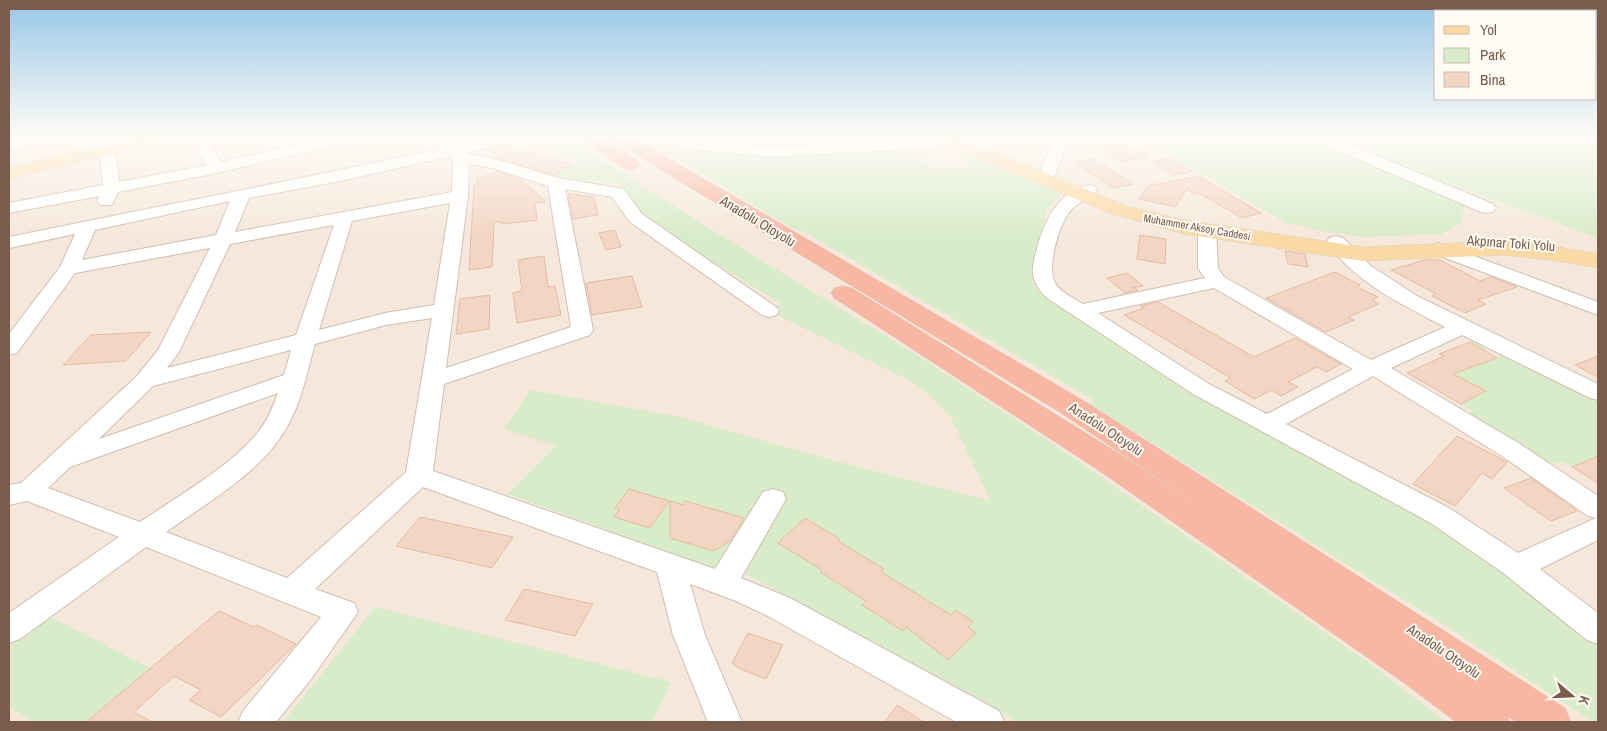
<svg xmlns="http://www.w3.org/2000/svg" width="1607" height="731" viewBox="0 0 1607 731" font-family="'Archivo Narrow',sans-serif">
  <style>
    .residential { fill: #f5e8da }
    .green { fill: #d8ecc9 }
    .building { fill: #f3d5c3; stroke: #e6bba3 }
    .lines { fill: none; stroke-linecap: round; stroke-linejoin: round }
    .minor-casing { stroke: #d1beb0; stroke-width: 2 }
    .major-casing { stroke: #dad1cd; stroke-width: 1 }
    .highway-casing { stroke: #dad1cd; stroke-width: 1 }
    .minor { fill: #fff; fill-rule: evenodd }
    .major { fill: #fbd9a5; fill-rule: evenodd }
    .highway { fill: #f7b7a3; fill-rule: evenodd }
    .labels { text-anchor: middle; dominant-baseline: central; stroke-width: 4; stroke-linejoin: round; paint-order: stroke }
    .far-street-label { font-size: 11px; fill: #7a5c4d; stroke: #fffaf3 }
    .street-label { font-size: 14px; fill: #7a5c4d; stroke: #fffaf3 }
  </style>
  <rect width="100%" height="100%" fill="#fdf6ec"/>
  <path class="residential" d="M9 135H1368L1598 228V722H9Z"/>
  <path class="green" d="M540 135H567L605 162 723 237 920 357 1065 452 1372 665 1446 722H1017L986 702 732 567H711L507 494 556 446 504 429 530 390 676 416 839 462 991 501 950 416 933 398 912 382 769 311 781 304 668 234 640 212 621 185 603 181 587 182 568 179 552 174 577 160 552 150 514 141Z
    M1134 135H1314L1466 199 1461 223 1442 234 1363 237 1327 232 1285 222Z
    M1328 135H1598V238L1394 163Z
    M679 145 769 157 918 147 928 168 967 167 956 149 1062 194 1047 210 1031 272 1033 284 1043 294 1430 519 1596 639 1598 641V722H1594L1441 623 1088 403 1095 401 801 230 797 231 663 151Z
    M1480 339 1598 399V483L1562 461 1545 466 1465 415 1472 411 1461 404 1485 391 1454 374 1501 356 1488 348 1483 350 1470 342Z
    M375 607 671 682 652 722H283Z
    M42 613 150 668 86 722H34L9 707V637Z"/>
  <path class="building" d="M1080 135 1112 136 1148 157 1122 162Z
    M508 145 525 151 573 165 554 175 495 158 499 155 486 150Z
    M1170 158 1192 171 1173 175 1151 162Z
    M1093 159 1133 184 1113 188 1074 162Z
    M497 171 522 180 546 202 535 203 537 220 503 224 502 222H494L492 267 469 270 474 186 479 184 476 183 479 181 476 180Z
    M1199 176 1224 191 1261 213 1242 218 1199 193 1194 194 1187 189 1175 207 1139 199 1148 186Z
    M570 194 594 197 598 215 573 219 568 195Z
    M615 230 621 247 606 250 599 233Z
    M1140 235 1166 239 1165 264 1137 259Z
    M1285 251 1305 254 1308 267 1288 264Z
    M544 256 548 287 555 286 561 315 517 323 513 293 522 291 518 260Z
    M1424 260H1440L1480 281 1491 277 1517 287 1478 300 1486 304 1465 313 1432 296 1436 294 1391 270Z
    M1335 272 1360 285 1357 287 1378 297 1372 300 1379 304 1348 317 1354 320 1326 332 1266 298Z
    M1128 273 1143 286 1133 288 1138 290 1125 293 1107 278Z
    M632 276 642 307 592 315 586 283Z
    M490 295 489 329 456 334 460 299Z
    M1158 302 1254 357 1295 338 1341 364 1326 372 1317 367 1288 382 1298 387 1281 396 1272 390 1254 399 1225 381 1231 378 1124 315 1144 308 1140 306Z
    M151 332 126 361 63 365 91 335Z
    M1470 342 1497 358 1453 374 1486 391 1461 404 1407 373 1444 356 1439 354Z
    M1598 356V377L1575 365Z
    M1457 436 1507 462 1492 479 1482 473 1455 506 1413 484Z
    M1598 456V483L1572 467Z
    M1531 478 1577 511 1551 521 1504 488Z
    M629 489 669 501 650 528 614 517 620 509 615 508Z
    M670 501 683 505 685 501 744 518 730 541 714 551 670 538Z
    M420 517 513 537 492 568 396 546Z
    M805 518 840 539 838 541 884 569 881 572 951 615 956 610 973 622 968 627 976 633 948 660 906 627 903 631 862 605 866 601 820 572 822 570 778 543Z
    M524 589 593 604 575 636 505 620Z
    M219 611 254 627 257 625 296 644 221 717 189 700 201 690 174 676 134 712 152 722H86Z
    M748 633 783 645 766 679 740 669 732 663Z
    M897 705 924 722H885Z"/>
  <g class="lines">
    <g class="minor-casing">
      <path id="minor" d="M47 135H67L64 141 59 142 9 149V141Z
        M189 135H204L221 162 340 135H368L366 138 361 139 217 173 118 192 112 205H100L97 201 100 196 9 213V203L103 185 99 150 96 146 99 143C119 138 117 168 119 182L207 165Z
        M432 135H448L457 145 504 135H532L530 138 465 153 502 161 558 178 624 189 642 214 776 307 779 311 776 315 769 317 762 315 630 222 612 197 565 189 593 330 590 335 444 384 433 471 715 569 763 492 773 489 783 492 786 499 741 578 790 598 999 711 1004 722H956L768 616 736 601 690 584 705 635 742 722H708L673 635 657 572 423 487 315 589 354 603 358 612 309 682 276 722H238L243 711 321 617 146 547 20 639 9 643V613L119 537 27 501 9 505V485L21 483 137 376 158 350 210 248 75 273 17 353 9 355V334L60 267 75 234 9 248V237C153 207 299 180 443 148ZM451 156 453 159 452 192 235 232 249 198 336 182ZM469 164 493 168 548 186 571 327 446 368 468 196ZM230 201 216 235 82 260 95 230ZM450 203 434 305 385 313 319 330 352 221ZM334 225 296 335 167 368 179 352 230 244ZM432 318 406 472 287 578 166 532C208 502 261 473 287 427 302 401 307 372 315 344L386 325ZM291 350 284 375 99 439 153 386ZM278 393C273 406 268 420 259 431 233 465 175 498 140 522L48 488 70 467Z
        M657 135H677L685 139 768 147 930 139 935 135H949L950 137 938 146 933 148 768 157 682 148 659 138Z
        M1055 135H1070L1056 173 1054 176H1042L1040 173Z
        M1307 135H1327L1493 204 1496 208 1493 212 1487 213 1481 212 1309 138Z
        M1089 185 1095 186 1097 190C1092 198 1080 201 1073 208 1060 219 1046 268 1055 283 1061 293 1074 298 1083 304L1205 278 1198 268V230L1201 226 1207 225 1213 226 1216 230 1218 268 1224 277 1371 360 1445 327C1403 305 1355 283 1327 242L1329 238 1336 236 1343 238 1371 266 1417 296 1598 384V400L1590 398 1462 335 1391 368 1520 444 1598 496V540L1540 569 1598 613V644L1587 640 1502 572 1429 522 1193 394 1047 298C1042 293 1036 286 1034 279 1031 270 1034 261 1036 252 1044 222 1056 193 1089 185ZM1214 288 1353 369 1267 414 1209 384 1098 313ZM1373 376 1502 456 1588 516 1596 518 1518 553 1449 508 1286 424Z
        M1439 243 1598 302V315L1432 253 1430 249 1432 245Z"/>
    </g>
    <g class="major-casing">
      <path id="major" d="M150 135H184L181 139 9 179V167Z
        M929 135H954L1126 206 1184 220 1363 247 1503 241 1551 246 1598 254V268L1551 260 1503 255 1363 261 1184 234 1112 214 932 139Z"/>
    </g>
    <g class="highway-casing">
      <path id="highway" d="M578 135H600L637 160 640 164 637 168 630 170 623 168Z
        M607 135H629L1081 399 1565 708 1571 722H1516L1507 716 1510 722H1456L1404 683 1101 472 834 298 831 293 834 288 843 286 852 288 1123 456 1211 514 1061 413 610 139Z"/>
    </g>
    <use href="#minor" class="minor"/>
    <use href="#major" class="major"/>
    <use href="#highway" class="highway"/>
  </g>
  <linearGradient id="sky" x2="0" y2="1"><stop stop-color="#97c7e8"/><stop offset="0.57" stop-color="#fefbf6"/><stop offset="1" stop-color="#fefbf6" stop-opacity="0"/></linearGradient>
  <rect width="1607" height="238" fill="url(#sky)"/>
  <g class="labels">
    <g class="far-street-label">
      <text transform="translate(1197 227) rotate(10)">Muhammer Aksoy Caddesi</text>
    </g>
    <g class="street-label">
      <text transform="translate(758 221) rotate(31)">Anadolu Otoyolu</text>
      <text transform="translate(1511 243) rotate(4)">Akpınar Toki Yolu</text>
      <text transform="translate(1106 429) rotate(33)">Anadolu Otoyolu</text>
      <text transform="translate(1444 651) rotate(34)">Anadolu Otoyolu</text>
    </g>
  </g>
  <rect width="1607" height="731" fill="none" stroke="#7a5c4d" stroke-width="20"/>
  <rect x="1434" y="10" width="162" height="90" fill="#fffaf3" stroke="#cabbb1"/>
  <rect x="1444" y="26" width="25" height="8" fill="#fbd9a5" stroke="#cabbb1"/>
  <text x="1480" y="35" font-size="15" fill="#7a5c4d">Yol</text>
  <rect x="1444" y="48" width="25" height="15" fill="#d8ecc9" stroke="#cabbb1"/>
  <text x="1480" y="60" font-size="15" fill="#7a5c4d">Park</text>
  <rect x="1444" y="72" width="25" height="15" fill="#f3d5c3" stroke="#cabbb1"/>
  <text x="1480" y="85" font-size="15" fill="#7a5c4d">Bina</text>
  <g transform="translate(1572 696) rotate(109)" stroke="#fffaf3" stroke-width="4" paint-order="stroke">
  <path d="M0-4L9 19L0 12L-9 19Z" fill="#7a5c4d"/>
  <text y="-8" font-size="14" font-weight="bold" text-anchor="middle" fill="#7a5c4d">K</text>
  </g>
</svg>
